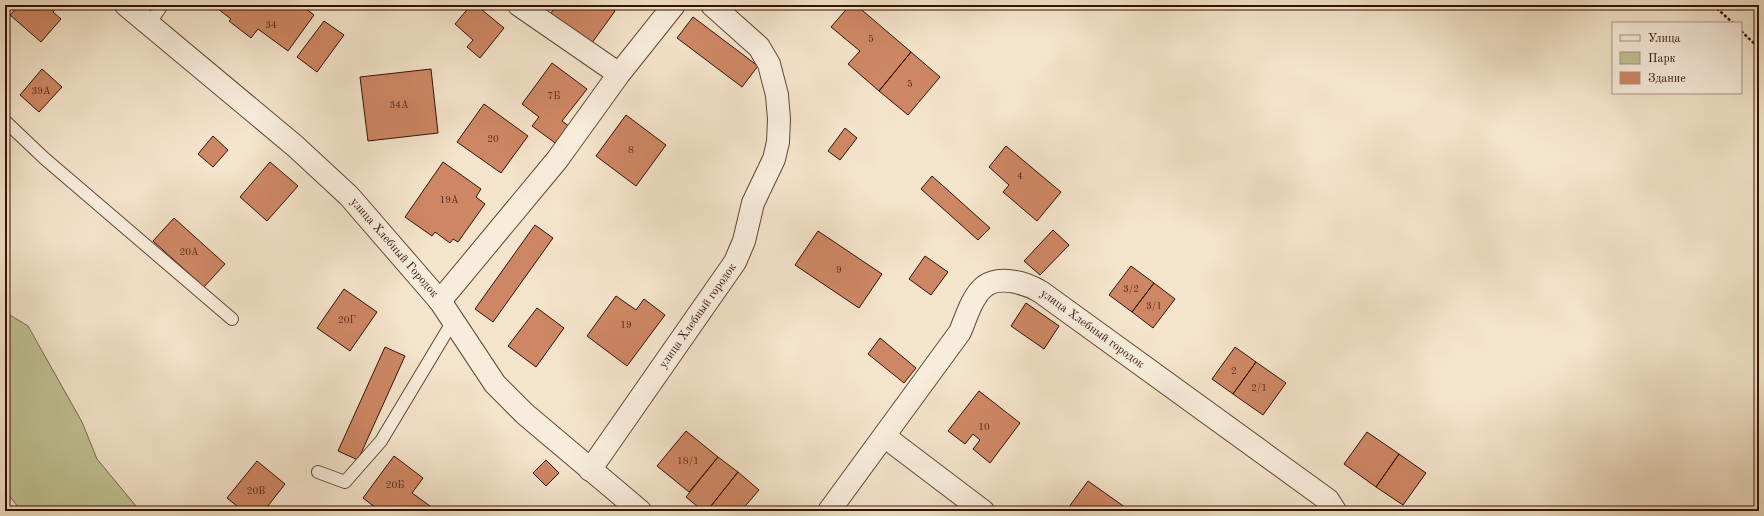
<svg xmlns="http://www.w3.org/2000/svg" width="1764" height="516" viewBox="0 0 1764 516" font-family="'Old Standard TT',serif">
  <style>
    .green { fill: #c0c293; stroke: #7a6a4c }
    .building { fill: #ce8764; stroke: #331104 }
    .lines { fill: none; stroke-linecap: round; stroke-linejoin: round }
    .service-casing { stroke: #634636; stroke-width: 14 }
    .minor-casing { stroke: #634636; stroke-width: 24 }
    .tertiary-casing { stroke: #634636; stroke-width: 24 }
    .path { stroke: #331104; stroke-width: 2.5; stroke-dasharray: 3 2; stroke-linecap: butt }
    .service { stroke: #f8eddd; stroke-width: 12 }
    .minor { stroke: #f8eddd; stroke-width: 22 }
    .tertiary { stroke: #f8eddd; stroke-width: 22 }
    .labels { text-anchor: middle; dominant-baseline: central; stroke-width: 4; stroke-linejoin: round; paint-order: stroke }
    .number-label { font-size: 10px; fill: #5a2e1c }
    .street-label { font-size: 12px; fill: #331104; stroke: #f8eddd }
  </style>
  <rect width="100%" height="100%" fill="#f4e4cb"/>
  <filter id="stains"><feTurbulence type="fractalNoise" baseFrequency=".005" numOctaves="4"/><feColorMatrix values="0 0 0 0 .2 0 0 0 0 .09 0 0 0 0 .02 0 0 0 .5 -.17"/></filter>
  <radialGradient id="worn" r=".72"><stop offset=".6" stop-color="#630" stop-opacity="0"/><stop offset="1" stop-color="#630" stop-opacity=".3"/></radialGradient>
  <path class="green" d="M5 312 28 326 82 422 97 459 140 511H21L5 490Z"/>
  <path class="building" d="M19 5H57L58 6 53 12 61 19 41 42 10 15Z
    M213 5H301L314 15 288 51 258 29 251 38 229 21 231 19Z
    M471 5H476L504 28 480 58 467 47 473 40 455 24Z
    M549 5H609L615 11 589 47 548 17 554 9Z
    M850 5H856L911 52 879 91 848 64 860 51 831 27Z
    M693 17 758 66 742 87 677 38Z
    M324 21 344 35 317 72 297 57Z
    M911 52 940 77 908 115 879 91Z
    M552 63 587 89 562 121 570 127 558 145 532 126 539 117 522 104Z
    M42 69 62 87 39 112 20 95Z
    M431 69 438 133 368 141 360 77Z
    M484 104 528 136 501 173 457 142Z
    M626 115 666 145 636 186 596 156Z
    M845 128 857 138 840 160 828 151Z
    M213 136 228 150 213 167 198 154Z
    M1006 146 1061 192 1037 221 1003 192 1009 185 989 167Z
    M270 162 298 186 267 221 240 197Z
    M443 162 481 189 476 197 485 204 458 242 453 239 450 243 435 232 432 236 405 217Z
    M932 176 990 228 978 240 921 189Z
    M174 218 225 264 204 287 153 241Z
    M535 225 553 238 493 322 475 309Z
    M1053 230 1069 245 1040 275 1024 261Z
    M818 231 882 274 859 308 795 265Z
    M925 256 948 272 931 295 909 279Z
    M1131 266 1154 283 1132 312 1109 295Z
    M1154 283 1175 299 1153 328 1132 312Z
    M344 289 377 312 350 351 317 328Z
    M616 296 636 310 644 299 665 315 627 366 587 336Z
    M1026 303 1059 326 1044 349 1011 326Z
    M537 308 564 328 536 367 508 346Z
    M880 338 916 368 904 383 868 354Z
    M385 347 405 356 358 460 338 451Z
    M1235 347 1256 362 1233 394 1212 379Z
    M1256 362 1286 383 1263 415 1233 394Z
    M979 391 1020 423 990 463 973 449 980 440 973 434 965 444 948 431Z
    M686 431 718 457 689 492 657 466Z
    M1367 432 1399 454 1376 487 1344 464Z
    M1399 454 1426 473 1403 505 1376 487Z
    M394 456 423 478 412 493 437 511H380L363 498Z
    M718 457 738 472 707 511H703L686 497Z
    M546 460 559 473 546 486 533 473Z
    M257 461 285 484 264 511H243L227 498Z
    M738 472 759 490 741 511H707Z
    M1088 481 1129 510 1128 511H1066Z"/>
  <g class="lines">
    <g class="service-casing">
      <path id="service" d="M149 24 162 5
        M5 121 44 158 232 319
        M318 472 345 482 381 441 453 321"/>
    </g>
    <g class="minor-casing">
      <path id="minor" d="M519 5 619 74
        M440 301 557 160 619 74 674 5
        M884 436 983 511
        M590 470 735 262 744 241 753 203 774 159 778 142 779 119 777 95 769 64 759 47 712 5
        M829 511 960 332C966 318 972 296 985 286 1000 275 1026 283 1041 292L1328 500 1335 511"/>
    </g>
    <g class="tertiary-casing">
      <path id="tertiary" d="M126 5 295 146 349 196 440 301 495 384 525 414 640 511"/>
    </g>
    <path class="path" d="M1713 5 1733 23
      M1741 31 1759 48"/>
    <use href="#service" class="service"/>
    <use href="#minor" class="minor"/>
    <use href="#tertiary" class="tertiary"/>
  </g>
  <g class="labels">
    <g class="number-label">
      <text x="271" y="25">34</text>
      <text x="871" y="39">5</text>
      <text x="910" y="84">5</text>
      <text x="41" y="91">39А</text>
      <text x="554" y="96">7Б</text>
      <text x="399" y="105">34А</text>
      <text x="493" y="139">20</text>
      <text x="631" y="150">8</text>
      <text x="1020" y="176">4</text>
      <text x="449" y="200">19А</text>
      <text x="189" y="252">20А</text>
      <text x="839" y="270">9</text>
      <text x="1131" y="289">3/2</text>
      <text x="1154" y="306">3/1</text>
      <text x="347" y="320">20Г</text>
      <text x="626" y="325">19</text>
      <text x="1234" y="371">2</text>
      <text x="1259" y="388">2/1</text>
      <text x="984" y="427">10</text>
      <text x="688" y="461">18/1</text>
      <text x="395" y="485">20Б</text>
      <text x="256" y="491">20В</text>
    </g>
    <g class="street-label">
      <text transform="translate(394 248) rotate(49)">улица Хлебный Городок</text>
      <text transform="translate(698 316) rotate(-55)">улица Хлебный городок</text>
      <text transform="translate(1092 329) rotate(36)">улица Хлебный городок</text>
    </g>
  </g>
  <rect width="1764" height="516" fill="none" stroke="#f4e4cb" stroke-width="20"/>
  <rect x="6" y="6" width="1752" height="504" fill="none" stroke="#331104" stroke-width="2"/>
  <rect x="10" y="10" width="1744" height="496" fill="none" stroke="#331104"/>
  <rect x="1612" y="22" width="130" height="72" fill="#f8eddd" stroke="#a99586"/>
  <rect x="1620" y="35" width="20" height="6" fill="#f8eddd" stroke="#a99586"/>
  <text x="1648" y="42" font-size="12" fill="#331104">Улица</text>
  <rect x="1620" y="52" width="20" height="12" fill="#c0c293" stroke="#a99586"/>
  <text x="1648" y="62" font-size="12" fill="#331104">Парк</text>
  <rect x="1620" y="72" width="20" height="12" fill="#ce8764" stroke="#a99586"/>
  <text x="1648" y="82" font-size="12" fill="#331104">Здание</text>
  <rect width="100%" height="100%" filter="url(#stains)"/>
  <rect width="100%" height="100%" fill="url(#worn)"/>
</svg>
